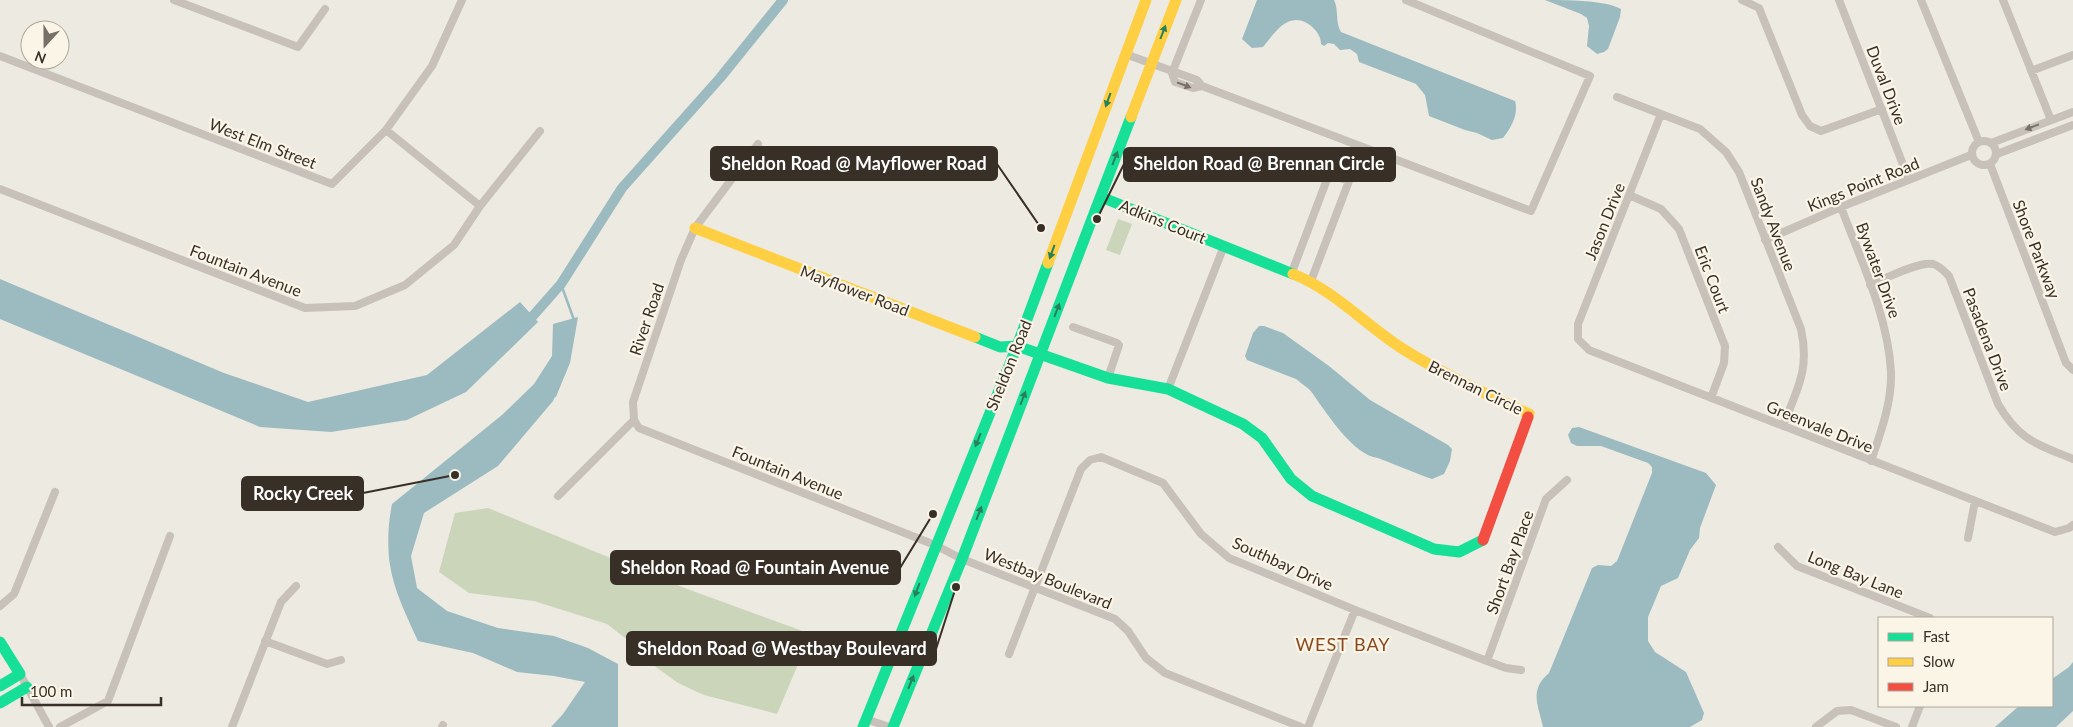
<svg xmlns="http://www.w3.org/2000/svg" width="2073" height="727" viewBox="0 0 2073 727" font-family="Lato,sans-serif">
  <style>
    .green { fill: #cbd5ba }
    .water { fill: #9bbbc0 }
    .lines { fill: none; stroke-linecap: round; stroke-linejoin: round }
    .stream { stroke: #9bbbc0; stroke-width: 2.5 }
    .canal { stroke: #9bbbc0; stroke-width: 10 }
    .street { stroke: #c7c1b9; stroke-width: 8 }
    .fast { stroke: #16e098; stroke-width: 11 }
    .slow { stroke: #ffcf43; stroke-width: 11 }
    .jam { stroke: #f24e42; stroke-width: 11 }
    .oneway { fill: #297f5a }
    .oneway2 { fill: #787169 }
    .labels { text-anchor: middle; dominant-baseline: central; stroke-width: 4.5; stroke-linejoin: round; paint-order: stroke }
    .street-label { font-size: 16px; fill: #382f27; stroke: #fbf5e8 }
    .neighbourhood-label { font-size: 18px; letter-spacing: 1px; fill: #8b481c; stroke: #fbf5e8 }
    .leader { fill: none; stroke: #382f27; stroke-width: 2 }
    .callout-dot { fill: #382f27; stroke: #fbf5e8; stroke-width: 2 }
    .callout { fill: #382f27; stroke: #382f27; stroke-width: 2 }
    .callout-label { font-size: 18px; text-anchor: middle; font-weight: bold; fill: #fff }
  </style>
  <rect width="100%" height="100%" fill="#edeae1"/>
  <path class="green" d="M1118 219 1132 224 1120 255 1106 250Z
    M488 508 682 587 811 634 777 714 704 695 678 683 649 662 651 658 607 624 534 601 469 593 439 572 455 513Z"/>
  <path class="water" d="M1257 0H1334C1339 10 1335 22 1341 32L1515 101C1519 114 1511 128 1503 138L1492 140 1477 133 1465 130 1429 116 1425 95 1416 84 1359 62 1357 54 1350 49 1340 50 1334 44 1328 43 1324 46 1321 44C1321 36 1316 30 1310 25 1289 10 1275 32 1263 47L1252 48 1242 39Z
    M1545 0C1566 0 1605 0 1621 9L1620 17 1608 49 1604 52 1597 54 1587 46 1589 26 1587 18 1581 14Z
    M0 279 224 373 308 402 427 375 520 302 538 322 466 392 407 420 331 432 260 427 0 319Z
    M578 317 570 363 553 401 498 466 424 513 411 556 417 588 447 611 498 628 554 636 588 648 618 664V727H551L563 714 585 682 554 676 517 672 473 653 418 641C407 617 394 591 390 565 387 546 388 523 392 504L502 415 534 384 552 356 553 324Z
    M1259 326H1264L1283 333 1329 366 1370 400 1448 445 1452 449 1450 461 1444 474 1432 479 1426 477 1378 458C1353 456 1324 409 1310 390L1296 379 1247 360 1245 356 1253 333Z
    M1579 427 1706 473 1716 485 1700 528 1699 538 1690 550 1678 578 1661 586 1648 617V641L1655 652 1686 672 1704 713 1702 720 1690 727H1543C1538 704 1529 690 1549 673L1592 568 1598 565 1611 566 1617 561 1652 473V467L1648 463 1601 446H1577L1571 443 1568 435 1572 428Z
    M2073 662V711L2056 727H1995L2019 706H2052V679L2069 667Z"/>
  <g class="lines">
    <path class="stream" d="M561 284 574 320
      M555 396 566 369"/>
    <path class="canal" d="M524 326 561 284 622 188 720 78 783 0"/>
    <path class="street" d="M174 0 298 47 325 9
      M1742 0 1759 8 1802 115 1810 126 1821 131 1882 109
      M1839 0 1909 180
      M1921 0 1979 142
      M2003 0 2051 120
      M1125 54 1197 80 1202 86 1531 211 1590 76 1406 0
      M0 56 332 184 386 130 432 66 462 0
      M2031 71 2073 55
      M1172 73 1201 0
      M1172 73 1175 82 1193 88 1202 86
      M1617 97 1700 129 1726 152 1739 172 1801 329C1810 370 1797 389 1783 426
      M1661 114 1578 324V339L1589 350 2055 532 2069 528 2073 525
      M386 130 480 206
      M1972 153a12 12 0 1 1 24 0a12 12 0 1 1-24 0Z
      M1991 143 2073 112
      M1997 154 2073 125
      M1990 164 2066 363 2073 370
      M0 189 305 308 355 306 405 285 454 245 480 206 540 131
      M1629 195 1661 209 1679 229 1725 346 1724 363 1711 398
      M1841 207C1860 259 1888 315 1891 372 1892 402 1881 432 1871 461
      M1765 240 1841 207 1971 155
      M1292 272 1329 174 1349 181 1311 281
      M1870 285C1884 279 1919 261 1933 264 1940 266 1944 271 1949 276L1998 404C2019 440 2036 444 2073 459
      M1073 327 1117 343 1119 345 1108 378
      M1168 389 1224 246
      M634 420 639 428 935 545 962 559 1115 619 1128 631 1146 658 1165 673 1301 727
      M558 496 634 420 633 402 681 260 695 228 758 144
      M1968 538 1975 501
      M1778 547 1797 566 1930 618
      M0 606 14 594 55 492
      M265 641 327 664 341 660
      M1009 654 1081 469 1090 460 1101 457 1163 483 1201 534 1229 558 1355 610 1487 661 1506 668 1521 670
      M1487 661 1546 499 1567 480
      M20 674 49 727
      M866 719 889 727
      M60 727 108 701 170 536
      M232 727 281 602 296 586
      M442 727 443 725
      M1308 727 1355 610
      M1816 727 1837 711 1851 710 1896 727
      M1912 727 1920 706"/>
    <path class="fast" d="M1101 197 1293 274
      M975 337 1000 347 1017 346 1108 378 1168 389 1243 424 1262 438 1291 479 1312 496 1434 549 1459 552 1483 540
      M0 642 20 674 0 686
      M0 703 27 687
      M863 727 1017 346 1048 263
      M893 727 962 559 1131 117"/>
    <path class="slow" d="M1131 117 1176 0
      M695 228 975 337
      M1048 263 1146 0
      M1293 274C1336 291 1365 325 1403 349 1443 374 1486 394 1529 414L1528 417"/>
    <path class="jam" d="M1483 540 1528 417"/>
  </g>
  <defs><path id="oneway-solid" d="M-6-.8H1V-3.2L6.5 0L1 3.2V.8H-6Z" transform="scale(1.25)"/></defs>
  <g class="oneway">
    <use href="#oneway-solid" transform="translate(1163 32) rotate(-69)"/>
    <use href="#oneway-solid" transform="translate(1108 100) rotate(110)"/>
    <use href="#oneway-solid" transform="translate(1115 158) rotate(-69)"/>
    <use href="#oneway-solid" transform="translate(1052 252) rotate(110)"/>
    <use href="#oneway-solid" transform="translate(1057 310) rotate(-69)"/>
    <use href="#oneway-solid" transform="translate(1023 398) rotate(-69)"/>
    <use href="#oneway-solid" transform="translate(978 440) rotate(112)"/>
    <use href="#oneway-solid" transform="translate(979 513) rotate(-69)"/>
    <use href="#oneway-solid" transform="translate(917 590) rotate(111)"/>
    <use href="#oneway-solid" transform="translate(911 682) rotate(-68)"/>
  </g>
  <g class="oneway2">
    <use href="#oneway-solid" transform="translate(1184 85) rotate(21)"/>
    <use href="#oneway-solid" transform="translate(2032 127) rotate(159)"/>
  </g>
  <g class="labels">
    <g class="street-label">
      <text transform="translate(1887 85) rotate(69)">Duval Drive</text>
      <text transform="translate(263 143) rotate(21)">West Elm Street</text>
      <text transform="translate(1863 184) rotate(-22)">Kings Point Road</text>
      <text transform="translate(1163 221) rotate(22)">Adkins Court</text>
      <text transform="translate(1604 221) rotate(-68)">Jason Drive</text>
      <text transform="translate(1774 224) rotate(69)">Sandy Avenue</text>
      <text transform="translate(2037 249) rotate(69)">Shore Parkway</text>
      <text transform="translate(246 270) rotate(21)">Fountain Avenue</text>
      <text transform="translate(1879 270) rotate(70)">Bywater Drive</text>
      <text transform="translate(1713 279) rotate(69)">Eric Court</text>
      <text transform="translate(855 290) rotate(21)">Mayflower Road</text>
      <text transform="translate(646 319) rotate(-71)">River Road</text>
      <text transform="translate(1988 339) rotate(69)">Pasadena Drive</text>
      <text transform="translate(1008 365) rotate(-68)">Sheldon Road</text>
      <text transform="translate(1476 387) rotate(26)">Brennan Circle</text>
      <text transform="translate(1820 426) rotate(22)">Greenvale Drive</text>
      <text transform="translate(788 472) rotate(22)">Fountain Avenue</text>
      <text transform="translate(1509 562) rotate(-70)">Short Bay Place</text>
      <text transform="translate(1283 563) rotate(24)">Southbay Drive</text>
      <text transform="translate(1856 574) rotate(22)">Long Bay Lane</text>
      <text transform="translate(1048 578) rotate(22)">Westbay Boulevard</text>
    </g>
    <g class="neighbourhood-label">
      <text x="1343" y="644">WEST BAY</text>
    </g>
  </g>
  <path class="leader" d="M1041 228L997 164M1097 219L1124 164M455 475L363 493M933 514L900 568M956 587L936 649"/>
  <g class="callout-dot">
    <circle cx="1041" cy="228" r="5"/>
    <circle cx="1097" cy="219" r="5"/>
    <circle cx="455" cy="475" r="5"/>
    <circle cx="933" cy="514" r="5"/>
    <circle cx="956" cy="587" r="5"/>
  </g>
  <g class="callout">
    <rect x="711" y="147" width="286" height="33" rx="5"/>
    <rect x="1124" y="148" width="271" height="33" rx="5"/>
    <rect x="242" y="477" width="121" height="33" rx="5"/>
    <rect x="611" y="551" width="289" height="33" rx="5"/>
    <rect x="627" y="632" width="309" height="33" rx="5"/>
  </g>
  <g class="callout-label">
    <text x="854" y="170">Sheldon Road @ Mayflower Road</text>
    <text x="1259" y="170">Sheldon Road @ Brennan Circle</text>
    <text x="303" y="500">Rocky Creek</text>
    <text x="755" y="574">Sheldon Road @ Fountain Avenue</text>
    <text x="782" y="655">Sheldon Road @ Westbay Boulevard</text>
  </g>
  <rect x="1878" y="617" width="175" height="90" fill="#fbf5e8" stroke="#ada69b"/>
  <rect x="1888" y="633" width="25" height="8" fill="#16e098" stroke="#ada69b"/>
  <text x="1923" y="642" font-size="15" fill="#382f27">Fast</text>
  <rect x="1888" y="658" width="25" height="8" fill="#ffcf43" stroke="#ada69b"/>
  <text x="1923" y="667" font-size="15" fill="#382f27">Slow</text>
  <rect x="1888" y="683" width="25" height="8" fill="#f24e42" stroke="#ada69b"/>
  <text x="1923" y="692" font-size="15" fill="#382f27">Jam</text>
  <g transform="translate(45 45) rotate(201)"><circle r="24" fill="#fbf5e8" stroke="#ada69b"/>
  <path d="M0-4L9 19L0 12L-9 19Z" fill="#777068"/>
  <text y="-8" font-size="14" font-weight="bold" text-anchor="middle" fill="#382f27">N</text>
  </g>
  <path d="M22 697v8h139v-8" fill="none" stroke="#382f27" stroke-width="2.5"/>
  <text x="30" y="697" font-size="15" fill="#382f27" stroke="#fbf5e8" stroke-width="4" paint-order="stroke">100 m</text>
</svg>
